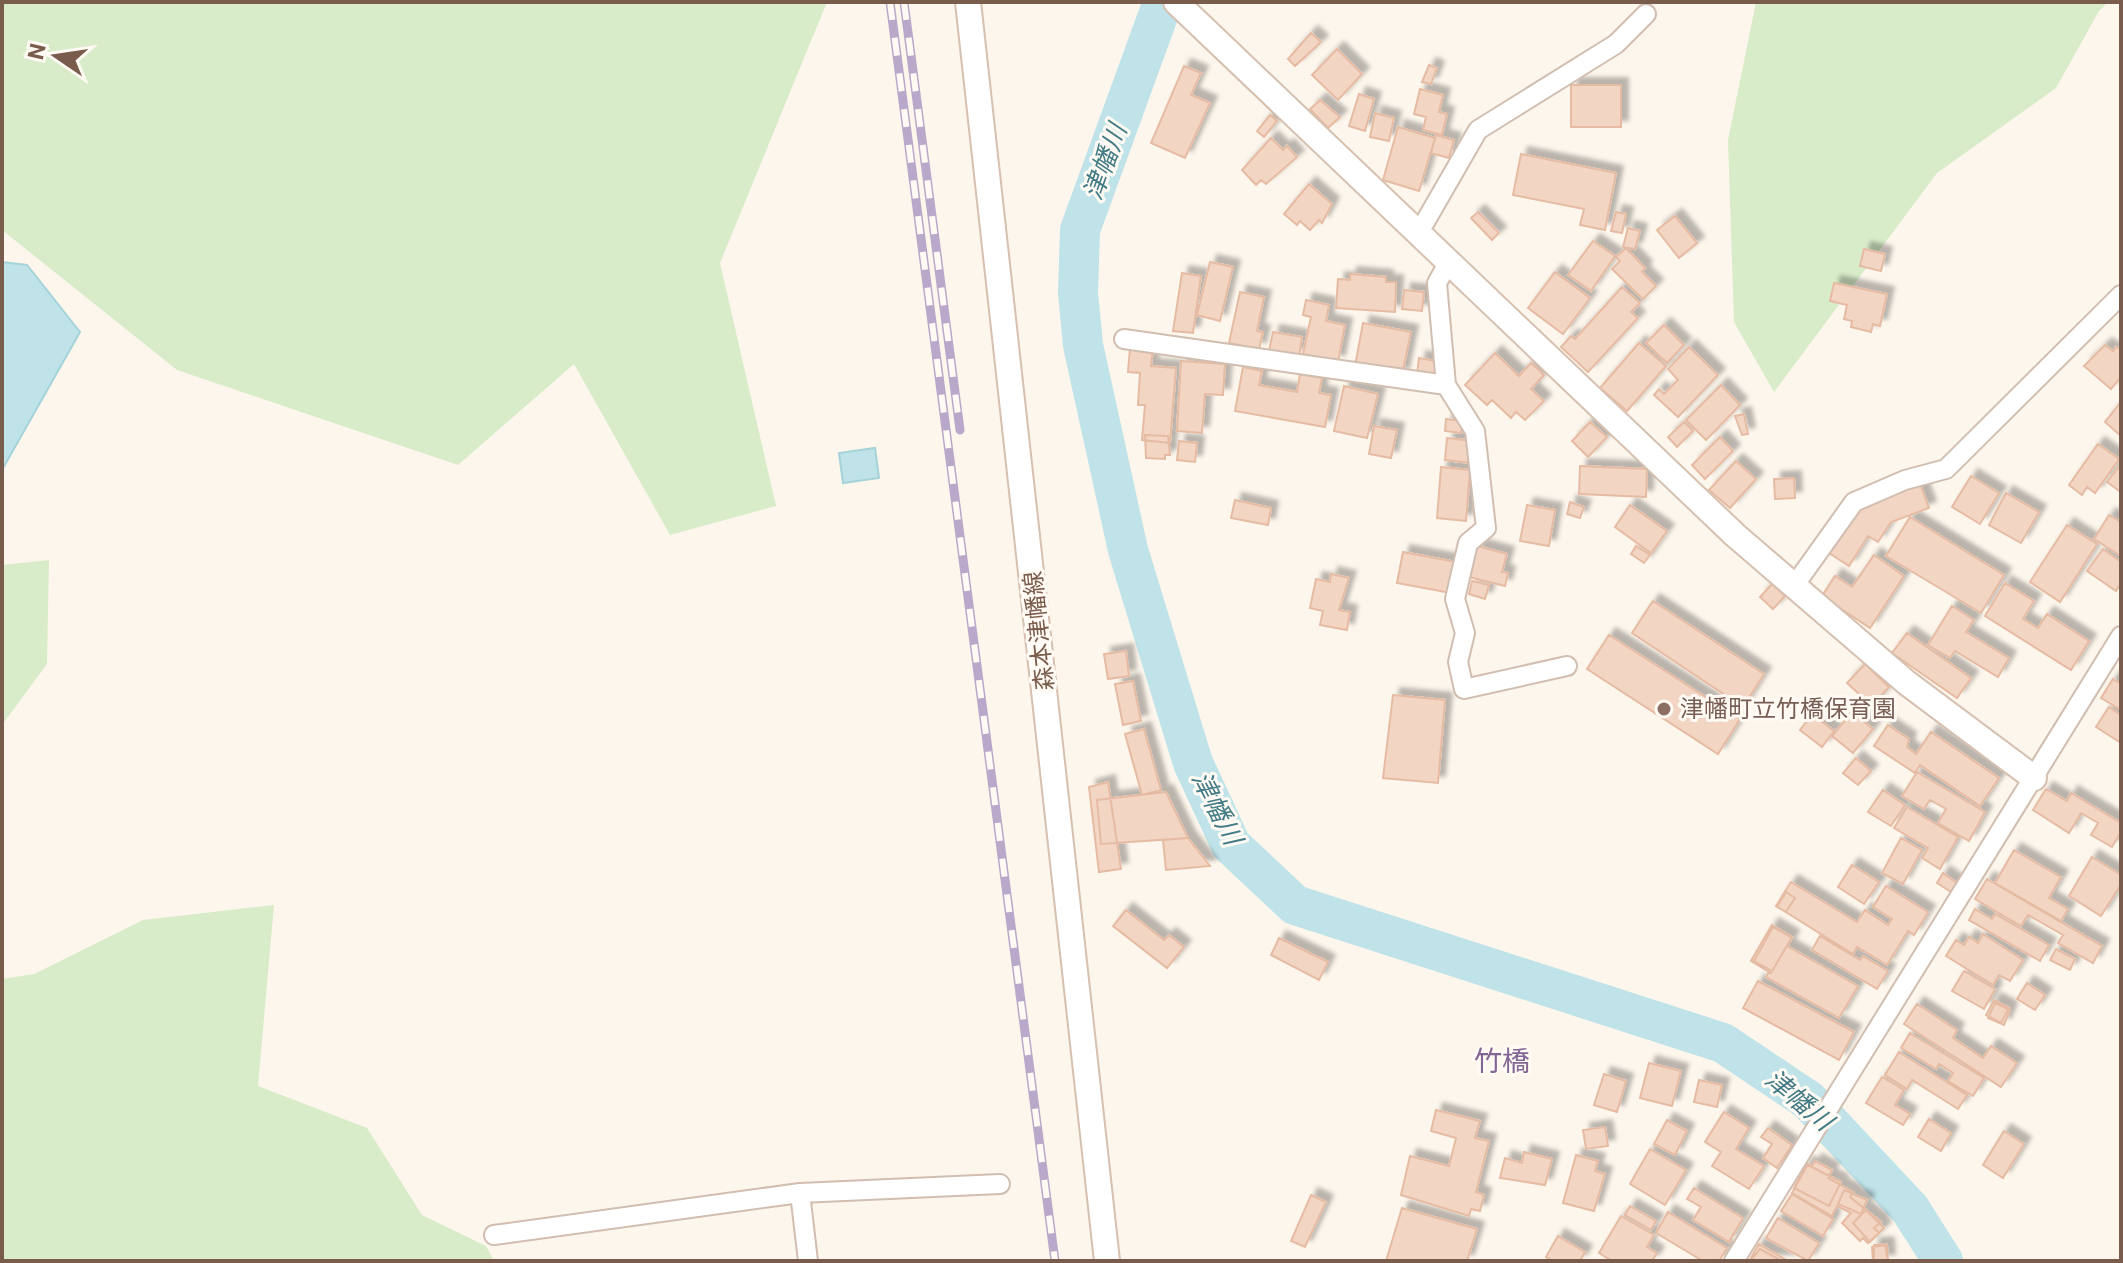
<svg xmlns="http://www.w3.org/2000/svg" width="2123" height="1263" viewBox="0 0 2123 1263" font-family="Roboto,'Noto Sans JP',sans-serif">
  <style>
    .green { fill: #d8ecc9 }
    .water { fill: #bfe3e8; stroke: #a5d3da; stroke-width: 2 }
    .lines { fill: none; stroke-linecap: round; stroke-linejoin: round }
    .river { stroke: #bfe3e8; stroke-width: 40 }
    .building { fill: #f3d5c3; stroke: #e6bba3; stroke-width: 2; filter: url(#shadow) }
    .street-casing { stroke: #d1beb0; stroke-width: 22 }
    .secondary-casing { stroke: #d6c0b0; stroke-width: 28 }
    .street { stroke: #fff; stroke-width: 18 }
    .secondary { stroke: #fff; stroke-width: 24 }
    .rail-casing { stroke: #b9a8c9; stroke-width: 9 }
    .rail { stroke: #fffaf3; stroke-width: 6; stroke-dasharray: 18; stroke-linecap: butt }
    .education-dot { fill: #8d6e63; stroke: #fffaf3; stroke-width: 3 }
    .labels { text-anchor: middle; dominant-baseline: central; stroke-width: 6; stroke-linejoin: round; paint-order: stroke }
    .street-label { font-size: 24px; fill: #7a5c4d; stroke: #fffaf3 }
    .education-label { font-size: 24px; fill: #785e54; stroke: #fffaf3; text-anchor: start }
    .water-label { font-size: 26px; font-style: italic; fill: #437c86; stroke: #fffaf3 }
    .quarter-label { font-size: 28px; fill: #846695; stroke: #fffaf3 }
  </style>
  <defs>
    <filter id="shadow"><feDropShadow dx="7" dy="-7" stdDeviation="2" flood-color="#0004"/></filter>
  </defs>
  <rect width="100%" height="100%" fill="#fdf6ec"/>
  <path class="green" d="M2 2H827L720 263 776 506 670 535 574 364 458 465 177 370 2 230Z
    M1756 2H2108L2099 11 2056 88 1937 173 1774 392 1734 322 1728 140Z
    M49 560 47 664 2 725V565Z
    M274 905 258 1086 367 1128 422 1215 486 1246 494 1261H2V979L34 974 143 920Z"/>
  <path class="water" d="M2 262 27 265 80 332 2 470Z
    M875 448 879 478 843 483 839 453Z"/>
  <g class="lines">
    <path class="river" d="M1163 2 1080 230 1078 293 1083 345 1128 550 1193 763 1231 845 1295 905 1723 1043 1808 1100 1910 1209 1943 1261"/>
  </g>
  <path class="building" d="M1311 33 1321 42 1295 66 1288 59Z
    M1337 49 1362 74 1338 100 1312 75Z
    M1429 65 1437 68 1431 84 1422 82Z
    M1184 66 1201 73 1191 95 1210 103 1185 158 1151 143Z
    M1571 85H1621V127H1571Z
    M1420 89 1443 95 1439 112 1447 114 1442 135 1423 130 1426 117 1414 114Z
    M1359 94 1374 99 1365 131 1349 126Z
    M1320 100 1340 117 1328 128 1310 109Z
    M1375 113 1394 118 1389 141 1370 137Z
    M1270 115 1277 121 1264 137 1257 131Z
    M1398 127 1435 138 1419 191 1383 180Z
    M1436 135 1454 140 1449 158 1431 153Z
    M1271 138 1283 150 1287 146 1297 157 1266 184 1261 180 1256 185 1242 170Z
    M1521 154 1616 173 1605 230 1580 225 1584 209 1513 195Z
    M1309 184 1332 204 1322 223 1319 220 1310 230 1300 221 1297 225 1284 214Z
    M1478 212 1499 233 1492 240 1471 218Z
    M1616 212 1626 214 1622 233 1611 231Z
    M1675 216 1697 243 1679 258 1657 230Z
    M1628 228 1640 231 1635 249 1623 247Z
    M1593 241 1615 256 1591 291 1568 275Z
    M1626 248 1645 268 1642 272 1656 286 1643 299 1612 269 1620 261 1616 257Z
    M1864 249 1885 254 1881 271 1860 266Z
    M1210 262 1233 267 1220 321 1197 315Z
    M1555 272 1590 298 1563 334 1528 308Z
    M1182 273 1201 276 1193 333 1173 331Z
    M1350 274 1386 277V282H1396L1395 312 1336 308 1338 279 1350 280Z
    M1834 283 1887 294 1880 326 1873 324 1871 332 1851 327 1852 321 1844 319 1847 305 1830 301Z
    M1622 287 1640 303 1631 312 1638 318 1588 372 1561 347 1571 336 1575 339Z
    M1404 290 1424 292 1422 311 1402 309Z
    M1240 292 1264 297 1257 331 1263 332 1259 349 1229 343Z
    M1306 300 1329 305 1326 321 1345 325 1338 362 1303 354 1311 317 1303 315Z
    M1363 323 1411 332 1402 375 1355 366Z
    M1664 325 1684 345 1667 363 1646 343Z
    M1273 332 1302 337 1299 357 1269 351Z
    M1639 343 1666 366 1627 411 1600 388Z
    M2105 345 2113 351 2116 347 2121 349V377L2111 389 2084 366Z
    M1689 347 1718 375 1678 417 1654 395 1659 389 1664 394 1678 380 1668 369Z
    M1130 348 1153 349 1151 366 1176 368 1170 443 1142 440 1145 405H1138L1140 373 1128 372Z
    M1495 353 1519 376 1531 363 1544 375 1531 389 1544 401 1525 420 1516 412 1511 418 1492 400 1487 405 1465 385Z
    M1419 358 1436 361 1434 377 1417 374Z
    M1181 361 1225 364 1223 395 1205 394 1202 433 1177 431Z
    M1243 367 1262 371 1259 385 1297 392 1300 374 1322 378 1319 393 1331 395 1325 427 1235 411Z
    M1721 385 1740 405 1706 440 1686 420Z
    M1344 386 1378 394 1367 438 1334 431Z
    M2121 402V436L2105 422Z
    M1744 414 1748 434 1742 435 1735 416Z
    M1446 419 1463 421 1461 433 1445 431Z
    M1590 422 1607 437 1588 457 1572 441Z
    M1684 422 1693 431 1677 447 1668 437Z
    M1374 426 1397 430 1391 458 1369 454Z
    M1145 435 1168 436 1170 455H1165V459L1146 458Z
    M1720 437 1733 451 1705 479 1692 465Z
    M1447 438 1473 441 1471 463 1445 460Z
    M1179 441 1197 443 1195 462 1177 460Z
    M2098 444 2119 459 2095 493 2087 487 2082 495 2069 485Z
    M1736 461 1756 479 1730 508 1709 490Z
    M2121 464V492L2107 482Z
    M1580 466 1647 469 1646 497 1579 494Z
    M1441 467 1470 470 1466 521 1437 518Z
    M1971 476 1999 493 1980 524 1952 507Z
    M1794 478 1795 498 1775 499 1774 479Z
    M1919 481 1929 508 1891 522 1878 542 1868 536 1849 566 1829 553 1861 503Z
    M2006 493 2039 512 2021 543 1989 525Z
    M1235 500 1271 508 1268 525 1231 518Z
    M1570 502 1584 507 1580 518 1567 514Z
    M1527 505 1555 510 1549 546 1520 541Z
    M1630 505 1667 531 1651 553 1615 527Z
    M2109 515 2121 522V556L2094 539Z
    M1910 517 2004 575 1981 613 1886 556Z
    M2067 525 2097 544 2060 602 2030 582Z
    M1477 546 1507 554 1502 572 1508 573 1505 586 1469 577Z
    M1636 546 1650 555 1644 563 1631 554Z
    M2103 549 2121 562V583L2116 591 2087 571Z
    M1403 552 1456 562 1451 593 1397 583Z
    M1874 555 1904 576 1870 628 1822 596 1835 576 1852 587Z
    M1331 574 1349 578 1339 610 1350 612 1347 630 1320 625 1323 611 1310 608 1316 579 1330 582Z
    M1472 581 1489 585 1485 599 1469 594Z
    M2005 583 2034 601 2023 619 2038 628 2047 614 2089 641 2071 670 1985 616Z
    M1772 584 1785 596 1773 609 1760 597Z
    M1653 601 1764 674 1743 707 1632 633Z
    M1952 606 1974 620 1966 632 2009 658 1998 677 1955 651 1950 658 1928 645Z
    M1907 633 1971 678 1957 698 1892 653Z
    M1609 635 1740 719 1718 754 1587 669Z
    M1126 651 1129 676 1108 679 1104 654Z
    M1865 664 1889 687 1872 706 1847 683Z
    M2113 679 2121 684V710L2101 698Z
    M1133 681 1141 721 1123 725 1115 684Z
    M1393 695 1445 700 1438 783 1383 778Z
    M2109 707 2121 715V743L2096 727Z
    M1852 712 1873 729 1853 753 1832 736Z
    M1812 714 1834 731 1822 747 1800 730Z
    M1888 725 1909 739 1907 747 1916 754 1931 732 1999 778 1980 806 1920 765 1915 773 1874 746Z
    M1144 729 1161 790 1142 795 1125 734Z
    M1856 758 1871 771 1858 785 1843 773Z
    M1917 772 1985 812 1969 841 1938 823 1946 809 1930 800 1924 809 1902 796Z
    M1108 782 1121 869 1099 872 1089 787Z
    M2046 789 2067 801 2071 793 2121 823V832L2112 847 2091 835 2098 823 2081 813 2069 833 2033 810Z
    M1883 790 1905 805 1891 826 1868 812Z
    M1166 792 1188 838 1101 844 1097 800Z
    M1907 807 1958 837 1940 869 1922 858 1928 848 1894 828Z
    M1188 838 1210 866 1166 870 1163 840Z
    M1901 838 1922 850 1903 884 1882 873Z
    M2014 850 2061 877 2049 898 2068 909 2061 921 1995 883Z
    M2092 857 2121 875V884L2101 916 2069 896Z
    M1852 865 1879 882 1864 904 1838 887Z
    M1943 873 1957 883 1951 892 1937 883Z
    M1987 879 2102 946 2093 963 2058 943 2063 935 2028 915 2021 926 1975 899Z
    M1791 882 1857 922 1865 910 1888 925 1892 919 1873 907 1886 886 1928 912 1914 935 1908 931 1887 965 1857 947 1853 954 1776 906Z
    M1786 892 1795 898 1786 912 1777 907Z
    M1975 909 1992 919 1995 914 2049 945 2040 961 1969 920Z
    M1126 910 1164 940 1169 935 1184 947 1167 968 1113 926Z
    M1772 925 1792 937 1771 973 1751 961Z
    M1773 927 1792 938 1787 946 1858 986 1839 1018 1766 977 1770 970 1754 961Z
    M1983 934 2023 960 2010 981 1999 975 1993 985 1946 956 1956 940 1964 945 1969 937 1978 943Z
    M1820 936 1860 960 1863 956 1888 971 1877 989 1812 950Z
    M1279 938 1328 962 1319 980 1271 955Z
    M2056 949 2075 959 2070 970 2050 960Z
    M1964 971 1995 989 1984 1009 1952 991Z
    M1758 981 1854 1032 1839 1060 1743 1008Z
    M2027 983 2045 995 2035 1010 2017 999Z
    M1994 1000 2009 1008 2001 1023 1986 1015Z
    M1995 1003 2010 1010 2004 1025 1988 1018Z
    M1917 1004 1957 1030 1953 1038 1983 1058 1991 1046 2017 1063 2001 1087 1904 1024Z
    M1910 1033 1984 1078 1973 1096 1948 1081 1953 1073 1939 1064 1936 1069 1901 1048Z
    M1899 1052 1967 1095 1958 1109 1912 1080 1907 1089 1885 1075Z
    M1649 1063 1681 1071 1672 1106 1640 1098Z
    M1604 1074 1626 1081 1617 1112 1594 1105Z
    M1882 1077 1904 1090 1895 1105 1910 1114 1903 1125 1866 1103Z
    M1699 1080 1722 1085 1717 1107 1694 1102Z
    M1436 1110 1480 1121 1475 1138 1489 1141 1476 1192 1484 1195 1480 1211 1471 1209 1469 1216 1401 1195 1410 1156 1449 1166 1456 1138 1431 1131Z
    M1724 1112 1749 1128 1736 1149 1764 1166 1749 1189 1712 1166 1721 1152 1705 1142Z
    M1929 1119 1951 1133 1941 1151 1918 1137Z
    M1667 1120 1687 1131 1675 1155 1654 1144Z
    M1605 1127 1608 1146 1586 1149 1583 1130Z
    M1768 1128 1792 1145 1777 1168 1763 1158 1772 1144 1761 1137Z
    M2004 1131 2024 1144 2003 1178 1983 1165Z
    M1650 1149 1686 1170 1665 1205 1630 1184Z
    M1524 1152 1552 1159 1545 1185 1500 1178 1505 1158 1522 1163Z
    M1576 1155 1598 1161 1595 1171 1605 1174 1594 1211 1563 1203Z
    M1815 1161 1832 1170 1828 1178 1853 1192 1850 1197 1881 1222 1874 1228 1879 1233 1868 1243 1863 1238 1860 1241 1842 1223 1851 1213 1837 1206 1832 1216 1792 1193 1808 1164 1812 1166Z
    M1806 1164 1841 1182 1829 1206 1794 1188Z
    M1694 1188 1743 1218 1729 1242 1693 1220 1701 1207 1687 1199Z
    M1844 1190 1867 1200 1861 1214 1838 1204Z
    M1792 1194 1833 1219 1823 1236 1781 1211Z
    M1311 1195 1326 1202 1305 1247 1291 1241Z
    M1630 1206 1656 1221 1651 1230 1625 1215Z
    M1402 1208 1477 1229 1467 1261H1386Z
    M1866 1210 1884 1228 1870 1242 1853 1223Z
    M1668 1212 1727 1248 1719 1261H1703L1656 1233Z
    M1621 1216 1654 1235 1647 1247 1657 1253 1652 1261H1612L1599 1253Z
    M1778 1218 1819 1243 1808 1261 1766 1238Z
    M1558 1236 1585 1252 1580 1261H1552L1546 1257Z
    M1759 1244 1788 1261H1749Z
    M1885 1244 1888 1261H1874V1245Z
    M1887 1245 1888 1261H1873L1872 1247Z
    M1760 1249 1782 1261H1750Z"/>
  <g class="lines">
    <g class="street-casing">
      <path id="street" d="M1415 231 1425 222 1478 130 1616 44 1646 14
        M1448 263 1437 283 1446 385 1475 431 1486 528 1468 543 1455 599 1465 633 1458 662 1464 689 1567 666
        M1124 339 1446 385
        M1794 586 1854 502 1905 480 1946 469 2121 295
        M800 1193 808 1261
        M494 1235 800 1193 1000 1184
        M1734 1261 2121 636"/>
    </g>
    <g class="secondary-casing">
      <path id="secondary" d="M968 2 1107 1261
        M1176 2 1735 535 1907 683 2034 778"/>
    </g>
    <use href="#street" class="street"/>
    <use href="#secondary" class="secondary"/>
    <g class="rail-casing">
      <path id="rail" d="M890 2 1055 1261
        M904 2 960 430"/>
    </g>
    <use href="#rail" class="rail"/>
  </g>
  <circle class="education-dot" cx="1664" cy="709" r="8"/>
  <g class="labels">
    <g class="street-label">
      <text transform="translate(1039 631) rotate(-96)">森本津幡線</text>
    </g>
    <g class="education-label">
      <text x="1680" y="709">津幡町立竹橋保育園</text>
    </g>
    <g class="water-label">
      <text transform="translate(1105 162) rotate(-70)">津幡川</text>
      <text transform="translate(1217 808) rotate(63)">津幡川</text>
      <text transform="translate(1799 1100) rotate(40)">津幡川</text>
    </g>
    <g class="quarter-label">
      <text x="1502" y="1061">竹橋</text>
    </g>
  </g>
  <rect width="2123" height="1263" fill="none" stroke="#7a5c4d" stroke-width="8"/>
  <g transform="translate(56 56) rotate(283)" stroke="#fffaf3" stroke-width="6" paint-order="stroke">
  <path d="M0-6L14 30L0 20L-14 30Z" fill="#7a5c4d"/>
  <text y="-12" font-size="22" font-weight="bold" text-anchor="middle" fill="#7a5c4d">N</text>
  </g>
</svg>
